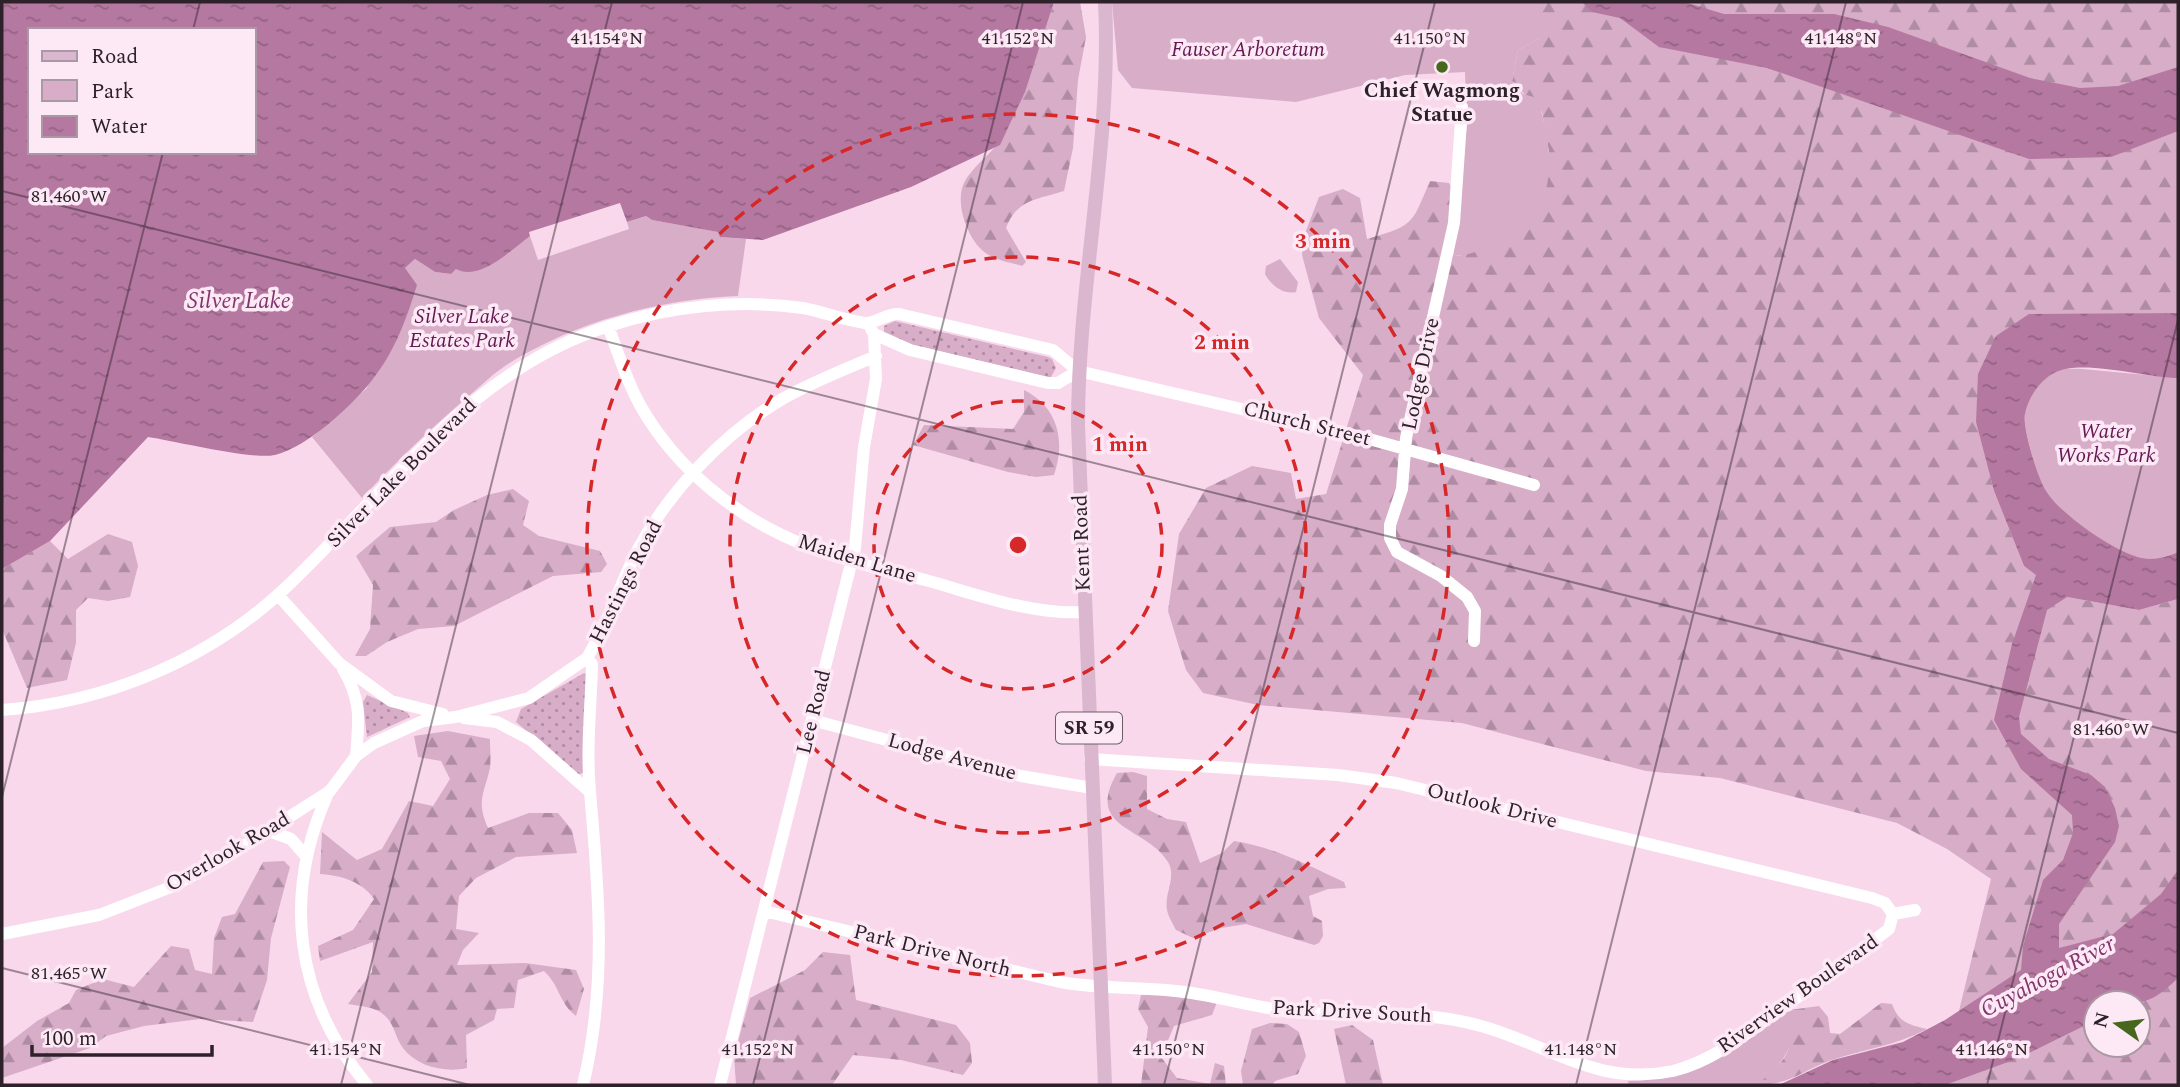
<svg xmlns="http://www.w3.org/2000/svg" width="2180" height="1087" viewBox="0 0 2180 1087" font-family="Spectral,serif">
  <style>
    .grass { fill: url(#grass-dots) }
    .forest { fill: url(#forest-firs); fill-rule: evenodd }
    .park { fill: #d7adc8 }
    .water { fill: url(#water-ripples); fill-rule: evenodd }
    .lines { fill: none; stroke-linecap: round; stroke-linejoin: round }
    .minor { stroke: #fff; stroke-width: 12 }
    .major { stroke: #dab7ce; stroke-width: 14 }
    .ticks { fill: none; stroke: #2e222a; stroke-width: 2; stroke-opacity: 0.45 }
    .ring { fill: none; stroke: #d62828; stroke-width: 3.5; stroke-dasharray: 12 9 }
    .poi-dot { fill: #47671d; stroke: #fde9f6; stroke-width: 2.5 }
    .labels { text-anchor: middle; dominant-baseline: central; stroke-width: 7; stroke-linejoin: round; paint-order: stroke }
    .shield { fill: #fde9f6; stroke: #6c5e67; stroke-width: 2 }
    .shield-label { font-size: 19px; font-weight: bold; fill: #2e222a }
    .park-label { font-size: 21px; font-style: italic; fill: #631950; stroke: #fde9f6 }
    .poi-label { font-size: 21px; font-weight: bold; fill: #2e222a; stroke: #fde9f6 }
    .street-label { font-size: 21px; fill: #2e222a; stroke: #fde9f6 }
    .water-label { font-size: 23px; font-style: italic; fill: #81376c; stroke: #fde9f6 }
    .ticks-label { font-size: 18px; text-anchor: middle; fill: #2e222a; stroke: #fde9f6; stroke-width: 7; stroke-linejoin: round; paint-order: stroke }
    .centre { fill: #d62828; stroke: #fde9f6; stroke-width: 3.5 }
    .ring-label { font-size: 21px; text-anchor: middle; font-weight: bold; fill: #d62828; stroke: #fde9f6; stroke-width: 7; stroke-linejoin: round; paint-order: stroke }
  </style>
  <defs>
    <pattern id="grass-dots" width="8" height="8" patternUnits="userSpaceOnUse" patternTransform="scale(1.75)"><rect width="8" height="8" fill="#d7adc8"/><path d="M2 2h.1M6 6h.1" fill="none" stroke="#af8ca3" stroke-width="1.8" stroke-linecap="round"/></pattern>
    <pattern id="forest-firs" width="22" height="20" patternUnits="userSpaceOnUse" patternTransform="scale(1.75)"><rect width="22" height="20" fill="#d7adc8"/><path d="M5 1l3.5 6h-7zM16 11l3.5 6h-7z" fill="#af8ca3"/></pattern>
    <pattern id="water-ripples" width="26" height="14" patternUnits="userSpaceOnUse" patternTransform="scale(1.75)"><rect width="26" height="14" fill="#b578a1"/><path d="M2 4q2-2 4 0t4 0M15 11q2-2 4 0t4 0" fill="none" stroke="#946283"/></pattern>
  </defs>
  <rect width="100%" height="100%" fill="#f9d8ec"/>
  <path class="grass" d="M895 321 1048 357 1052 359 1056 368 1051 377H1047L888 339 884 335V326Z
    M584 673 588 675 584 772 578 775 516 722 521 709Z
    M367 695 408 713 410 717 367 737 363 702Z"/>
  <path class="forest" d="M1054 2H1080L1086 37 1078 80 1073 148 1064 191C1036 200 1017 199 1006 228L1026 262 1022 266C1012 263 996 260 987 254 968 242 953 201 965 181 977 161 997 151 1008 128 1027 87 1040 45 1054 2Z
    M1534 2H2178V313L2080 315 1976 421 1994 491 2024 566 2067 597 2139 610 2178 599V1085H1941L1991 879 1947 849 1897 823 1720 778 1646 771 1462 723 1258 705 1203 693 1186 670 1168 611 1179 534 1206 488 1252 466 1291 473 1296 499 1326 494 1363 375 1319 318 1302 255 1304 236 1319 197 1343 189 1360 198 1367 239C1415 225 1411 225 1430 181L1449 183 1453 190 1445 256H1460L1549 152 1542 112 1512 81 1518 50 1540 38ZM2096 1003H2138V1045H2096Z
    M1024 390C1058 407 1066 441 1054 475L1036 477 1008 472 913 445 924 425 1013 429 1024 412Z
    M513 489 529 501 523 525 539 536 600 551 607 564 601 572 553 576 454 626 418 629 387 642 366 656H355L370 629 373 585 356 556 390 527 436 522 454 510 487 495Z
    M108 534 132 542 138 566 130 597 108 601 88 598 76 610V643L67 680 27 688 2 629V569L50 541 68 559Z
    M448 731 490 739C490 748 491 759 490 768 484 794 476 801 488 828L529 813H558L572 830 577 853 516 857 476 878 459 896 456 929 479 933 463 950 457 965 525 963 576 970 584 989 576 1016C558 1002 561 987 544 971L518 980 514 1008 497 1009 494 1020 466 1035 467 1068C446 1073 417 1067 403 1048 395 1038 395 1024 384 1015 376 1007 360 1006 348 1004L372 972 373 942 320 961 318 946 353 930 374 899C363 882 340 875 320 874L322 832 357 860 382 849 409 801 433 806 450 779 441 761 418 757 414 736Z
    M1133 772 1147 776V809L1167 819 1186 822 1200 863 1222 853 1234 841C1274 847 1307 865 1344 882L1346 888 1328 889 1309 896 1313 916 1322 921 1323 936 1319 943 1314 945 1246 924 1221 928 1193 938 1176 930C1173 924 1168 916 1167 910 1164 893 1177 877 1168 862 1146 826 1084 830 1117 773Z
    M284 861 290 867 271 938 267 980 253 1022 200 1019 144 1026 106 1036 90 1048 2 1078V1048L37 1021 69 1003 76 990 103 979 134 987 171 946 189 949 195 970 212 974 214 938 222 917 235 914 263 862Z
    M823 952 850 955 856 1000 956 1025 970 1043 972 1063 963 1075 901 1060 853 1055 832 1085H736L734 1056 750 998 805 970Z
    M1188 992 1217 1002 1212 1015 1174 1026 1161 1057 1177 1078 1210 1084 1215 1063 1224 1066 1226 1085H1141L1148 1027 1138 1009 1141 995Z
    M1881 1003 1892 1004C1898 1022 1909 1025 1927 1029 1897 1045 1866 1049 1835 1059 1801 1070 1793 1085 1754 1085 1789 1059 1793 1054 1790 1010L1819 1006 1828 1017 1830 1033 1840 1034Z
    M1270 1023 1287 1024 1299 1032 1306 1056 1298 1074 1275 1081 1272 1085H1243L1241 1071 1252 1029Z
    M1352 1025 1373 1040 1383 1085H1346L1334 1029Z"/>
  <path class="park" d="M1112 2H1534C1544 16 1546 21 1540 38L1518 50 1512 81 1523 94 1537 98C1558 160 1558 227 1485 249 1475 252 1464 256 1453 256L1467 124 1465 72 1405 75 1296 102 1132 88 1118 70Z
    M646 216 652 220 719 232 721 237 746 239 738 296C659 299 575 322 508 364 495 372 483 384 471 394 432 427 397 461 362 498L312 437 367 388 405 268 415 259 435 272 450 274 456 269 488 266 530 236 538 260 629 229 627 222Z
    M1280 259 1298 282 1296 292C1283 295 1271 285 1265 274L1266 266Z
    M2083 369 2178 378V552C2167 557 2154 560 2142 558 2116 553 2059 513 2045 491 2038 478 2022 426 2025 413 2029 396 2041 378 2057 371 2064 368 2075 369 2083 369Z
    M1790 1010 1797 1027C1789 1051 1779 1072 1756 1084 1746 1087 1648 1085 1629 1085L1628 1081 1666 1078Z"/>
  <path class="water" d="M2 2H1054L1025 92 1000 145 911 187 763 240 720 237 718 232 652 220 646 216 627 222 620 203 529 232 530 236C512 249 480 282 456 269L451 274 435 272 415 259 405 268 417 285C397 350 379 382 326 426 312 437 292 451 275 455 252 460 175 441 148 437L50 541 2 569ZM30 30H254V152H30Z
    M1582 2H1684L1724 14H1834L1888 27 2030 78 2080 88 2118 86 2178 67V131L2111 157 2029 159 1767 68 1659 47 1620 18 1592 12Z
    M2178 313V378C2147 378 2083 359 2056 372 2041 379 2028 397 2025 414 2022 427 2038 479 2046 491 2059 513 2116 553 2142 558 2155 560 2167 557 2178 552V599L2139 610 2067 597 2047 610 2019 717 2021 734 2049 759 2091 775 2105 787 2115 808 2119 826 2115 842 2059 924V948L2113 934 2161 894 2178 870V978C2146 1009 2138 1003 2096 1003V1020L2019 1058 1945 1085H1779L1833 1060 1903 1042 1945 1020 2021 970 2023 946 2043 880 2063 860 2073 833 2072 815 2021 769 1994 720 2012 644 2036 575 2024 566 1994 491 1976 422 1978 374 1996 336 2029 314Z"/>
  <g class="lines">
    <path class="minor" d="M1462 107 1454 223 1406 438 1402 489 1390 525V538L1397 552 1441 576 1467 597 1475 611 1474 641
      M608 326C618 352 626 380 640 405 675 467 735 517 802 544 842 561 887 570 929 581 979 595 1032 615 1084 612
      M871 329 874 334 910 350 1048 383H1058L1078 371
      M1078 371 1362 437 1534 485
      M278 595 339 663 391 701 443 714
      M343 669C362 701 359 720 356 756
      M2 710C103 703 204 662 280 593 385 496 466 371 609 326 670 306 739 299 803 308 824 312 844 320 865 323 875 324 887 313 899 314L1053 350 1078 371
      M464 718 497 722 531 740 590 792
      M812 720 1021 776 1092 788
      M329 791C282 894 294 997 367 1085
      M269 831 291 839 305 855
      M764 911 1060 982C1104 990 1148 986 1192 993 1231 999 1268 1011 1307 1013 1366 1017 1423 1009 1481 1026 1550 1045 1597 1087 1673 1071 1710 1062 1744 1036 1774 1014 1813 986 1851 958 1889 929L1893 914 1885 903 1872 898 1396 783 1338 775 1090 759
      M1893 914 1915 910
      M2 934 99 915 171 887 220 861 330 791 356 756 374 743 423 721 456 717 529 698 587 658
      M583 1085C607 987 599 892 590 792 586 750 591 706 592 664L587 658C608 623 619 587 637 551 668 493 722 435 779 401 809 383 844 370 876 356
      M720 1085 855 548 864 447 876 379 874 334"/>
    <path class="major" d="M1105 1085 1078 425C1078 283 1112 143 1105 2"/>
  </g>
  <path class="ticks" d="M193 30 200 2M2 191 2178 733M2 797 163 152M2 968 470 1085M341 1085 612 2M753 1085 1023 2M1164 1085 1435 2M1576 1085 1846 2M1987 1085 2178 320"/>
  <g class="ring">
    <circle cx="1018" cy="545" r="144"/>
    <circle cx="1018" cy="545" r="288"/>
    <circle cx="1018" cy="545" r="431"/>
  </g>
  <circle class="poi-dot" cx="1442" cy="67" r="7"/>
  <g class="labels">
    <rect class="shield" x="1056" y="712.5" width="66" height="31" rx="5"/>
    <g class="shield-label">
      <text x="1089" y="728">SR 59</text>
    </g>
    <g class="park-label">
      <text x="1248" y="50">Fauser Arboretum</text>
      <text x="462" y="317">Silver Lake<tspan x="462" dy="24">Estates Park</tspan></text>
      <text x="2106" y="432">Water<tspan x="2106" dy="24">Works Park</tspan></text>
    </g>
    <g class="poi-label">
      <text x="1442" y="91">Chief Wagmong<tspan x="1442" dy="24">Statue</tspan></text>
    </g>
    <g class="street-label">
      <text transform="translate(1421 374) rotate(-78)">Lodge Drive</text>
      <text transform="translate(1307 424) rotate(14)">Church Street</text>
      <text transform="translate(402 473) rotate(-45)">Silver Lake Boulevard</text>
      <text transform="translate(1082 543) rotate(-92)">Kent Road</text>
      <text transform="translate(857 559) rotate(17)">Maiden Lane</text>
      <text transform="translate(626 582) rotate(-63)">Hastings Road</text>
      <text transform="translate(814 712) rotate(-76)">Lee Road</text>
      <text transform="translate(952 757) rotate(15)">Lodge Avenue</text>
      <text transform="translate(1492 806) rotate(14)">Outlook Drive</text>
      <text transform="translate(228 852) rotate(-30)">Overlook Road</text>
      <text transform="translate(932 951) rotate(14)">Park Drive North</text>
      <text transform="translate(1798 994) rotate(-35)">Riverview Boulevard</text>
      <text transform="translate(1352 1012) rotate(3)">Park Drive South</text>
    </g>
    <g class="water-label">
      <text x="239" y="301">Silver Lake</text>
      <text transform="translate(2048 977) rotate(-28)">Cuyahoga River</text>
    </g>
  </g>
  <g class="ticks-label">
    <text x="607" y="44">41.154°N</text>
    <text x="1018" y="44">41.152°N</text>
    <text x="1430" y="44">41.150°N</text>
    <text x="1841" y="44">41.148°N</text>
    <text x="69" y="202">81.460°W</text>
    <text x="2111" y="735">81.460°W</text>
    <text x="69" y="979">81.465°W</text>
    <text x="346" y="1055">41.154°N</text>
    <text x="758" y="1055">41.152°N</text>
    <text x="1169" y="1055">41.150°N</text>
    <text x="1581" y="1055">41.148°N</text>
    <text x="1992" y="1055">41.146°N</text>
  </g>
  <circle cx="1018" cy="545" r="10" class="centre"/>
  <g class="ring-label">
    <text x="1323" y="248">3 min</text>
    <text x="1222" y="349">2 min</text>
    <text x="1120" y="451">1 min</text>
  </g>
  <rect width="2180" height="1087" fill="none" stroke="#2e222a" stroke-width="7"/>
  <rect x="28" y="28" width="228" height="126" fill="#fde9f6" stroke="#aa99a4" stroke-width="2"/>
  <rect x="42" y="51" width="35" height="10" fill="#dab7ce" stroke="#aa99a4" stroke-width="2"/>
  <text x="91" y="63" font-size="21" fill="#2e222a">Road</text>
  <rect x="42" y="80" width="35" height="21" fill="#d7adc8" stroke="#aa99a4" stroke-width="2"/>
  <text x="91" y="98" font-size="21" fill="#2e222a">Park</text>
  <rect x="42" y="116" width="35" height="21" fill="url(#water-ripples)" stroke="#aa99a4" stroke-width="2"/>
  <text x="91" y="133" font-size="21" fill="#2e222a">Water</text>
  <g transform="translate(2117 1024) rotate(284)"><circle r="33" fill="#fde9f6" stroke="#aa99a4" stroke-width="2"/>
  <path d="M0-5L12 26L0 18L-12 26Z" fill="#47671d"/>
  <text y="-10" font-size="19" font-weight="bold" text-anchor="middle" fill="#2e222a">N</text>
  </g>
  <path d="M32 1045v10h180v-10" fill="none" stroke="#2e222a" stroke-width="3.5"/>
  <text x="42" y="1045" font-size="21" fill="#2e222a" stroke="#fde9f6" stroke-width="5" paint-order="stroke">100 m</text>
</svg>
